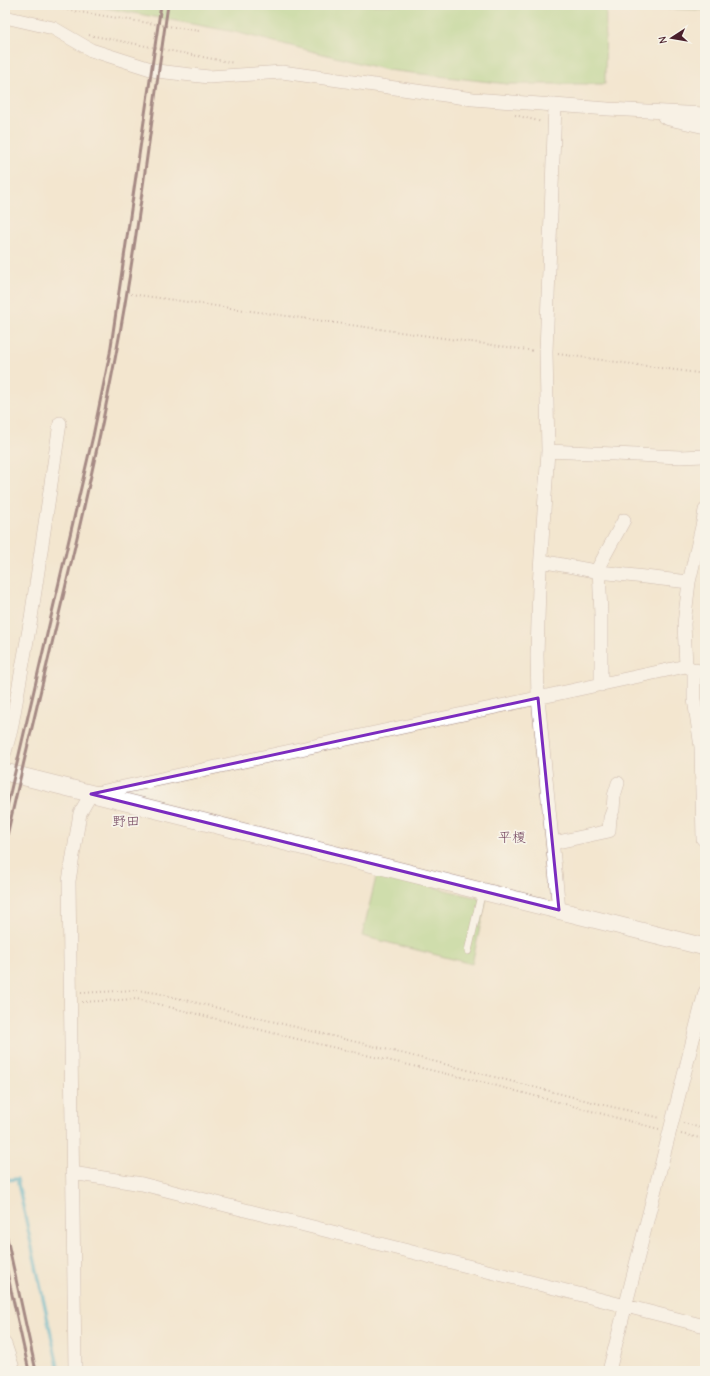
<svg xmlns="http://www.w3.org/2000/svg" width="710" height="1376" viewBox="0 0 710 1376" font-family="'Comic Neue','Klee One',sans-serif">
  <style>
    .green { fill: #a4d280; stroke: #777856 }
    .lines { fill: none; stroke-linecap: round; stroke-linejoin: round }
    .stream { stroke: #4bafca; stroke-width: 3.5 }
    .service-casing { stroke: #9e827d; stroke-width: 8 }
    .minor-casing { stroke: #9e827d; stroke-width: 14 }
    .tertiary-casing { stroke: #9e827d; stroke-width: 18 }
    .path { stroke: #9e827d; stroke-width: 2; stroke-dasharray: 1 3; stroke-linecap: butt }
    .service { stroke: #fff; stroke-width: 7 }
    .minor { stroke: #fff; stroke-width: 13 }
    .tertiary { stroke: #fff; stroke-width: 17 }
    .rail { stroke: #4a1f2b; stroke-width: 3 }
    .marked { fill: none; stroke: #7b2cbf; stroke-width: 3; stroke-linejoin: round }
    .labels { text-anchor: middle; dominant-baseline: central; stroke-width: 3.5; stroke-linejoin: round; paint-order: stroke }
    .neighbourhood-label { font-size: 14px; fill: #754862; stroke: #f7f3e8 }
  </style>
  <rect width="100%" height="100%" fill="#f7f3e8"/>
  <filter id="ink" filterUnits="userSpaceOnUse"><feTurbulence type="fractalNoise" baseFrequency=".025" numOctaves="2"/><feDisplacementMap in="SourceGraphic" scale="8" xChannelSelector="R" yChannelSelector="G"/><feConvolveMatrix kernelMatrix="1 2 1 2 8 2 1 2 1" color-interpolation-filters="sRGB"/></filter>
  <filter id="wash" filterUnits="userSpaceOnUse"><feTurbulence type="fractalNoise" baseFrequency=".012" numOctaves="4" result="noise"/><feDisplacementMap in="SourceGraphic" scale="16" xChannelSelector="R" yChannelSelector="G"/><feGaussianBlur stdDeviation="0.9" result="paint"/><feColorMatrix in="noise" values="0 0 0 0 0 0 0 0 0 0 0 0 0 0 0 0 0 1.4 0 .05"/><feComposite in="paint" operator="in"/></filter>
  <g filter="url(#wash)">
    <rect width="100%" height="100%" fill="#f3e6cf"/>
    <path class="green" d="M90 5H705V10L606 6 605 84H507L387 70 235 32Z
      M377 873 486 900 472 964 362 936Z"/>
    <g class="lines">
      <path class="stream" d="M5 1180 17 1179 59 1371"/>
    </g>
  </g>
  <g filter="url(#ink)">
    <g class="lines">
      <g class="service-casing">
        <path id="service" d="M468 951 482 891"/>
      </g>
      <g class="minor-casing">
        <path id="minor" d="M5 17 53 28 91 50 157 71 209 77 282 72 473 99 608 109 705 114
          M555 105 546 352 548 451 539 586 537 655 538 698 559 910
          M664 117 669 119 705 127
          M548 451 680 457 705 456
          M541 561 600 572 689 582
          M686 666 684 624 689 582 703 522 705 510
          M694 670V699L701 747 703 839H705
          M601 685V616L599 566 624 520
          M5 752 11 730 31 618 60 423
          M553 843 609 831 610 818 613 810 614 796 618 783
          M72 1173 142 1184 705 1326
          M5 1344 14 1371
          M75 1371 69 881 80 813 91 794 686 666 694 670 705 672
          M609 1371 705 992"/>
      </g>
      <g class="tertiary-casing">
        <path id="tertiary" d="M5 772 705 947"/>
      </g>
      <path class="path" d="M48 5 67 10 199 31
        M89 35 234 63
        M515 115 542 122
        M131 294 535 351
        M558 354 705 374
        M81 993 136 990 157 993 393 1051 604 1105 661 1118
        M82 1002 137 999 293 1038 486 1083 659 1129
        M683 1123 705 1129
        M681 1134 705 1139"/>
      <use href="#service" class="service"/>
      <use href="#minor" class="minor"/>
      <use href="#tertiary" class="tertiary"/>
      <path class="rail" d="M5 815 93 436 110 353 161 5
        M5 845C41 681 85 519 116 354 138 238 151 121 168 5
        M5 1229 36 1371
        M5 1263 29 1371"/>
    </g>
  </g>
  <path d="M0 0H710V1376H0ZM538 698 559 910 91 794Z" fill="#f3e6cf" fill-opacity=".55" fill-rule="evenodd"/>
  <path class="marked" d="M538 698 559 910 91 794Z"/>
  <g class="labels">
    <g class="neighbourhood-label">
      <text x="126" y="821">野田</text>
      <text x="512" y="837">平榎</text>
    </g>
  </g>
  <rect width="710" height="1376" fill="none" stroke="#f7f3e8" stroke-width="20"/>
  <g transform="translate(672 38) rotate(258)" stroke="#f7f3e8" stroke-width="3" paint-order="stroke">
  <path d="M0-3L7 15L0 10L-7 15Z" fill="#4a1f2b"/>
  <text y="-6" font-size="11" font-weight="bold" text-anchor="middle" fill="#4a1f2b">N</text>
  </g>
</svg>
